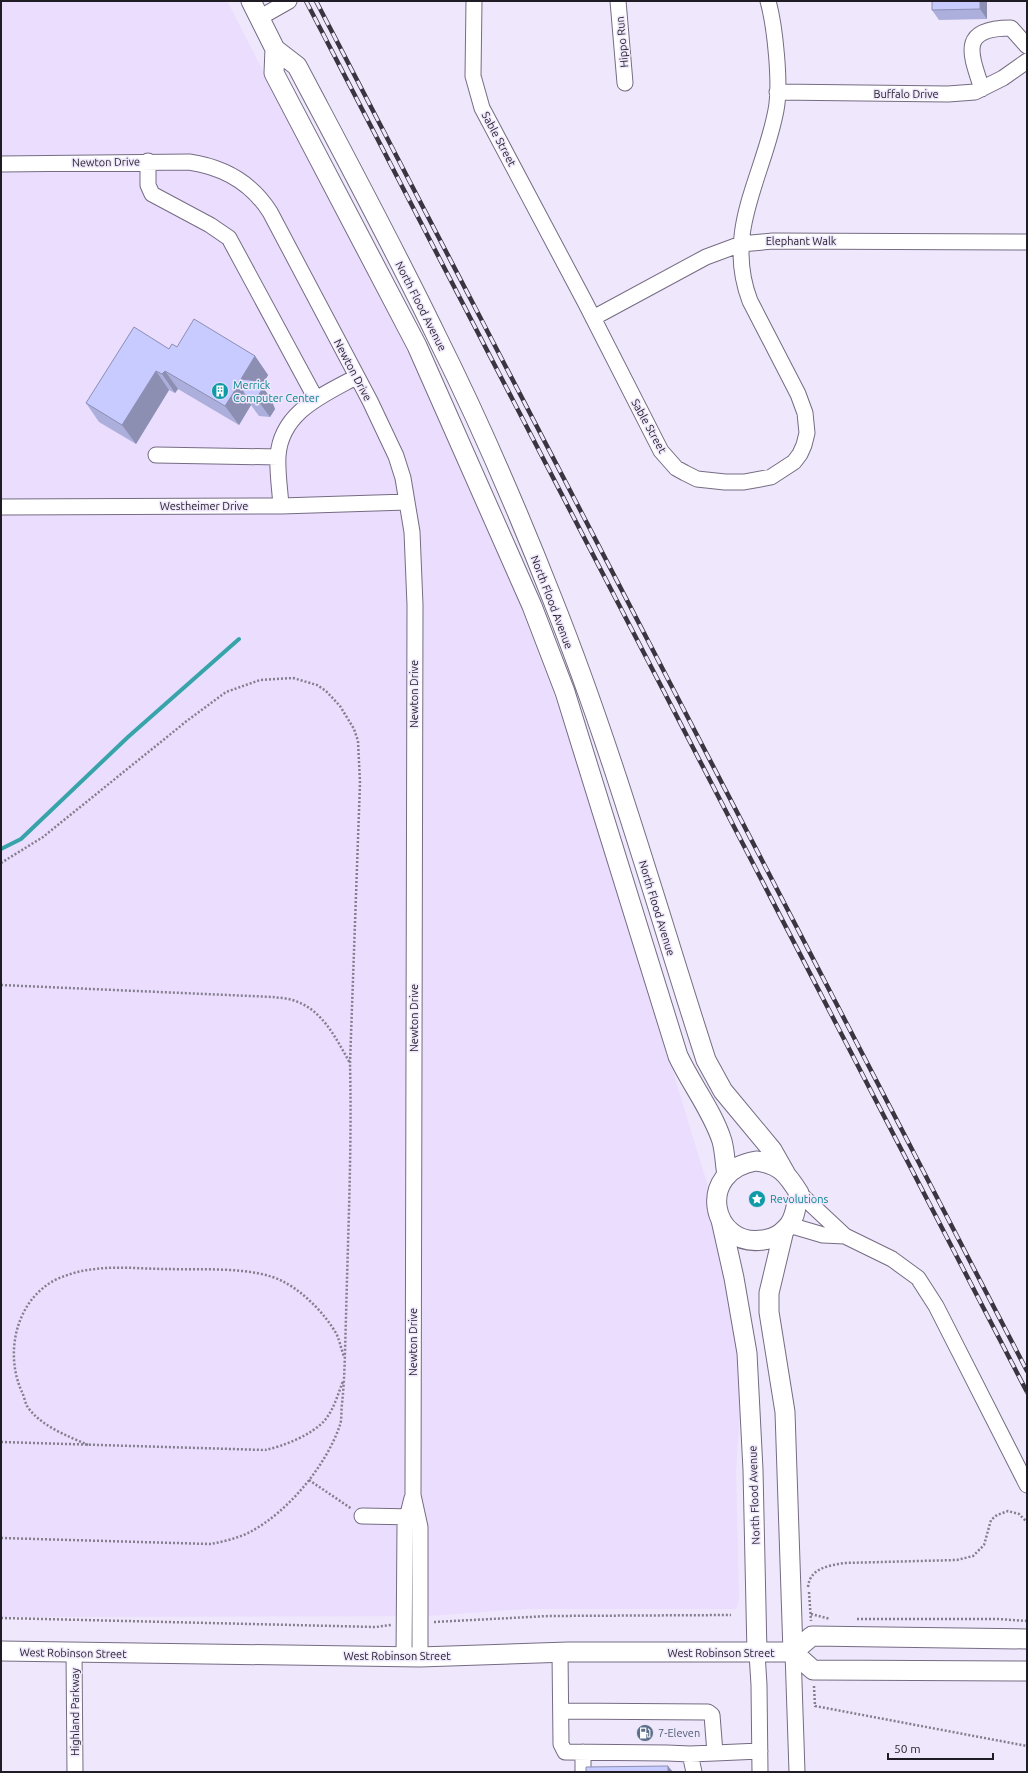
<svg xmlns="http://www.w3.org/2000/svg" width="1028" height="1773" viewBox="0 0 1028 1773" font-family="Ubuntu,sans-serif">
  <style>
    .built { fill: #eaddfe }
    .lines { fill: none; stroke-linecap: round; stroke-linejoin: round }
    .stream { stroke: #37a4a9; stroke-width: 4 }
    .minor-casing { stroke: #756c83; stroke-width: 17 }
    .major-casing { stroke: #756c83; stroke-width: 21 }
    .path { stroke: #847e8d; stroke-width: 2.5; stroke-dasharray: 2 2; stroke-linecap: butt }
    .minor { stroke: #fff; stroke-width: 15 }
    .major { stroke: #fff; stroke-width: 19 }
    .rail-casing { stroke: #3a3540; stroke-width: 4.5 }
    .rail { stroke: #efe7fb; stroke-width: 3; stroke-dasharray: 9; stroke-linecap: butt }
    .wall { fill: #acafdb }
    .shaded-wall { fill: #8c8eb2 }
    .building { fill: #c8cbff; stroke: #8c8eb2 }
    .labels { text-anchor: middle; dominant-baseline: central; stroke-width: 3; stroke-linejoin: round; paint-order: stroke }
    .street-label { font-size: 11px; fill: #201c26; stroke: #efe7fb }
    .culture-label { font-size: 11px; fill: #0d838f; stroke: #efe7fb; text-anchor: start }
    .service-label { font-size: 11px; fill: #4e5e75; stroke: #efe7fb; text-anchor: start }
  </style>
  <rect width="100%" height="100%" fill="#efe7fb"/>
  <path class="built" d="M1 1H227L416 368 456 454 495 540 549 681 584 780 706 1180 718 1229 735 1334 740 1409 736 1470 739 1600 736 1609H525L428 1616 1 1617Z"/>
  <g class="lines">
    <path class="stream" d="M1 849 21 839 128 737 239 639"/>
    <g class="minor-casing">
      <path id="minor" d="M474 1 473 76 482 108 585 302 661 451 676 468 685 473 697 479 725 482H744L771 477 794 462 800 454 804 445 807 433 805 413 798 394 750 301C723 231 764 176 776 110 781 84 775 26 768 1
        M618 1 625 83
        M259 18 289 1
        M982 89C970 53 959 28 1011 28L1027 46
        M777 92 948 94 975 92 1003 78 1027 61
        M148 161V185L152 194 210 225 229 238 316 399
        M1 164 189 162C223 167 251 182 270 212L370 401 396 456 403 478 412 532 415 605 413 1495 420 1527V1657
        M593 318 706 257 741 244 773 241 1027 242
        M156 455 278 457
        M281 506C280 490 277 472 278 456 281 412 323 395 356 377
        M1 507 281 506 407 502
        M789 1225 823 1235 845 1236 799 1193
        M845 1236 892 1259 918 1278 936 1306 1027 1485
        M362 1516 416 1517
        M74 1652 75 1772
        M560 1652 561 1744 565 1752 667 1753 690 1754 694 1772
        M793 1652 797 1772
        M757 1653 759 1685 760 1772
        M404 1657 405 1526 412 1498
        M561 1711 708 1712 712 1715 715 1753 690 1754
        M715 1753 760 1751
        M583 1772V1752"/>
    </g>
    <g class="major-casing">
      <path id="major" d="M251 1 275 49 297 66C344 155 392 244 436 335 479 421 517 509 552 598 612 748 656 905 706 1060L723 1091 772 1150 785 1173
        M275 49 274 73 417 346 532 606 565 692 678 1056C691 1084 713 1112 722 1141 725 1152 725 1164 727 1175
        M756 1161C780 1164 787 1174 799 1193 796 1204 796 1216 789 1225 783 1233 773 1239 763 1240 711 1248 695 1171 756 1161Z
        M721 1220 734 1278 747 1353 753 1470 757 1653
        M784 1230 769 1293V1312L785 1412 793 1652
        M1 1651 420 1657 568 1652H793L812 1636 1027 1639
        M793 1652 813 1670 1027 1671"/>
    </g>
    <path class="path" d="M1 863 43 837 188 720 226 692 260 680 293 678 317 685 326 691 340 706 354 729 358 741 360 783 350 1063C352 1148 348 1232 346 1317 345 1346 345 1376 342 1404 341 1411 342 1419 340 1425 326 1466 288 1512 250 1532 238 1538 223 1542 210 1544L1 1538
      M1 985 273 997C280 998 288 998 295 1001 323 1010 336 1039 350 1063
      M1 1442 265 1450C284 1446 312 1435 325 1420 334 1409 338 1394 343 1381
      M88 1445C68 1436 40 1426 27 1406 25 1402 24 1396 22 1392 4 1353 16 1299 57 1279 69 1274 82 1270 95 1269 119 1266 144 1269 168 1269 201 1270 255 1266 284 1282 305 1293 326 1315 337 1335 340 1342 341 1349 344 1356
      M309 1480 352 1509
      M808 1587C810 1568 828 1566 844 1563L957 1560 973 1556 984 1545 991 1520 997 1515 1008 1511 1019 1514 1027 1522
      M809 1592 811 1621
      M811 1614 830 1619
      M1 1618 376 1627 391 1625
      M857 1619H998L1027 1621
      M434 1622 549 1616 731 1615
      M814 1686 815 1706 1027 1746"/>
    <use href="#minor" class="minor"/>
    <use href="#major" class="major"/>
    <g class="rail-casing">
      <path id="rail" d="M306 1 1027 1392
        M316 1 1027 1371"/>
    </g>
    <use href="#rail" class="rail"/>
  </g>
  <path class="wall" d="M932 1H987V19L939 20 932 10Z
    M177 347 255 356 268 375 262 386 271 399 275 409 270 417 259 416 251 405 239 425 178 389 175 393 169 390 136 444 99 422 86 403 169 349Z"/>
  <path class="shaded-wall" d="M980 1H987V19L980 9Z
    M255 356 268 375 262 386 271 399 275 409 270 417 256 398 241 379Z
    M156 371 169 390 136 444 122 425Z
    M165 371 178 389 175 393 162 374Z
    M239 384 246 397 251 405 239 425 225 406Z
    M668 1766 673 1772H668Z"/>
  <path class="building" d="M932 1H980V9L932 10Z
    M194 319 255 356 241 379 258 381 262 390 256 398 246 397 239 384 225 406 165 371 162 374 156 371 122 425 86 403 134 327 169 349 172 344 177 347Z
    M668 1766V1772H586V1767Z"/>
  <defs>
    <g id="building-disc" transform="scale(0.9)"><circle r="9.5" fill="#0f9aa8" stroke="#efe7fb"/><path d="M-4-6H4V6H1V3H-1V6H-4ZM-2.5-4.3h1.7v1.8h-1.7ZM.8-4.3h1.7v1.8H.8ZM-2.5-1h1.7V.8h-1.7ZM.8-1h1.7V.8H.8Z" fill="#fff"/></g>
    <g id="sight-disc" transform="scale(0.9)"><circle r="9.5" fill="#0f9aa8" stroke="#efe7fb"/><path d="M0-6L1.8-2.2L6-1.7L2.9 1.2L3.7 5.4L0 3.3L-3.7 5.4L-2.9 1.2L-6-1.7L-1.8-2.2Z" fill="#fff"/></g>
    <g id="fuel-disc" transform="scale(0.9)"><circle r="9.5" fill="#5c6f8a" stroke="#efe7fb"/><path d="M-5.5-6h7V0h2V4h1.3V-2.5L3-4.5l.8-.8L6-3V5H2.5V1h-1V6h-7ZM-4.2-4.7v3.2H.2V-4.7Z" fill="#fff"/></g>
  </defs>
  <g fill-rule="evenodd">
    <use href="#building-disc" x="220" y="391"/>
    <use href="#sight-disc" x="757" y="1199"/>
    <use href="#fuel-disc" x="645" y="1733"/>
  </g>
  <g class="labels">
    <g class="street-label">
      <text transform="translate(622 42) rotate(-95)">Hippo Run</text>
      <text x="906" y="94">Buffalo Drive</text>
      <text transform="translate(499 139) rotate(62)">Sable Street</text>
      <text transform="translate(106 162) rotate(-1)">Newton Drive</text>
      <text x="801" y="241">Elephant Walk</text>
      <text transform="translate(421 306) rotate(63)">North Flood Avenue</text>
      <text transform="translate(353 370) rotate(62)">Newton Drive</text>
      <text transform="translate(649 426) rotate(61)">Sable Street</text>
      <text x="204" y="506">Westheimer Drive</text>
      <text transform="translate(552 602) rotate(69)">North Flood Avenue</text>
      <text transform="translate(414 694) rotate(-90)">Newton Drive</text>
      <text transform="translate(657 908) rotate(73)">North Flood Avenue</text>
      <text transform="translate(414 1018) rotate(-90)">Newton Drive</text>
      <text transform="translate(413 1342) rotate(-90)">Newton Drive</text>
      <text transform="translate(754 1495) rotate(-92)">North Flood Avenue</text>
      <text transform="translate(73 1653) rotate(1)">West Robinson Street</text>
      <text x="721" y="1653">West Robinson Street</text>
      <text x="397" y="1656">West Robinson Street</text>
      <text transform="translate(75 1712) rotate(-90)">Highland Parkway</text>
    </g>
    <g class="culture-label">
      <text x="233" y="385">Merrick<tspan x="233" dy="13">Computer Center</tspan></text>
      <text x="770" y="1199">Revolutions</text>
    </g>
    <g class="service-label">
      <text x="658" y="1733">7-Eleven</text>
    </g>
  </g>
  <rect width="1028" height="1773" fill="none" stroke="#201c26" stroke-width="4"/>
  <path d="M888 1753v6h105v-6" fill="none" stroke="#201c26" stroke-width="2"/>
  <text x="894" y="1753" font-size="12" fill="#201c26" stroke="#efe7fb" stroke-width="3" paint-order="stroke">50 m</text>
</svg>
